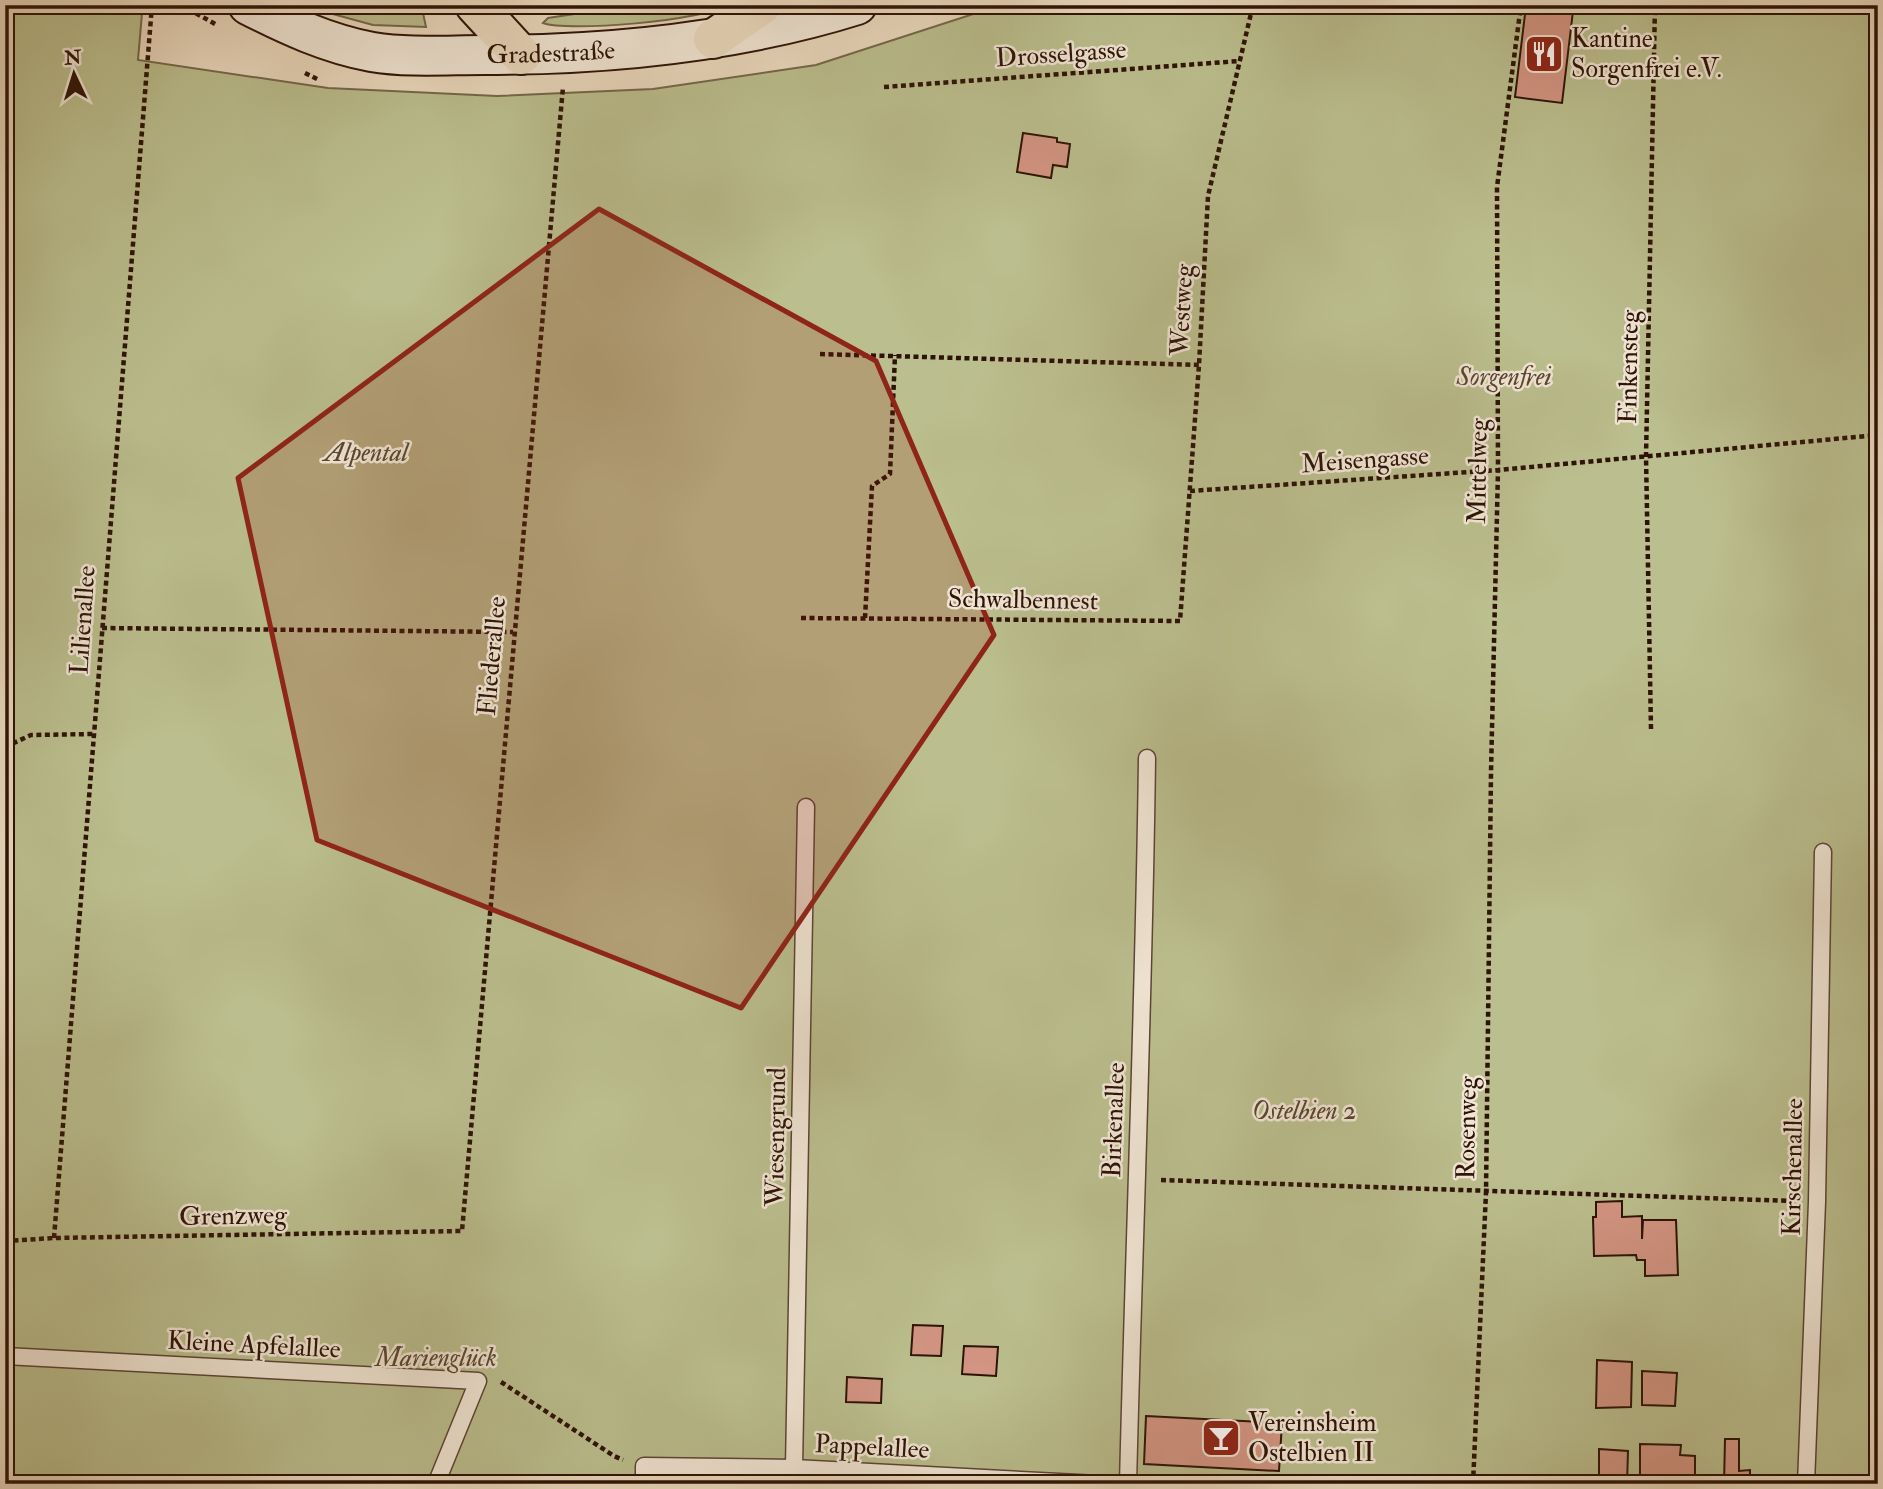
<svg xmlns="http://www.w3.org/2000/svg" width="1883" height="1489" viewBox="0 0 1883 1489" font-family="'IM FELL Double Pica',serif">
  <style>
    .green { fill: #bbbe8e; stroke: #74684a; stroke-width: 2 }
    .building { fill: #d39583; stroke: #2d1307; stroke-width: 2 }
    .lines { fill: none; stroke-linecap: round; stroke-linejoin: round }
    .lane-casing { stroke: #5c4435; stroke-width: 19 }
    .secondary-casing { stroke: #2d1307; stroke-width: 42 }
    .highway-casing { stroke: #2d1307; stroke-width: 42 }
    .path { stroke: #2d1307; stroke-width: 4.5; stroke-dasharray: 5 3.5; stroke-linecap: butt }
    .lane { stroke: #f1e6d5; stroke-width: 16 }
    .secondary { stroke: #f1e6d5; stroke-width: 38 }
    .highway { stroke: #ead9be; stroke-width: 38 }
    .marked { fill: #8f2418; fill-opacity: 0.2; stroke: #8f2418; stroke-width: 5; stroke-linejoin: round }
    .labels { text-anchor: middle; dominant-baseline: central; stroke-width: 5; stroke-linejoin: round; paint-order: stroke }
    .poi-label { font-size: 26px; fill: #2d1307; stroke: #f1e6d5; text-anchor: start }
    .street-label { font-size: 26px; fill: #2d1307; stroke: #f1e6d5 }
    .park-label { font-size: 26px; font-style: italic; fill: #584630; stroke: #f1e6d5 }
  </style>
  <rect width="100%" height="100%" fill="#ead9be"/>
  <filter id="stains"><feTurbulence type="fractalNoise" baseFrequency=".00286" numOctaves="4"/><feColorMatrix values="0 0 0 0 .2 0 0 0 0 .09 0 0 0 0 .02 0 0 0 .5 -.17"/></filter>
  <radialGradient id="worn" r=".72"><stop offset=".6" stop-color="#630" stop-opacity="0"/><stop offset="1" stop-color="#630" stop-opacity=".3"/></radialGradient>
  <path class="green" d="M5 5H136L142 13 138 60 328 88 497 96 653 89 816 65 1001 5H1878V1484H5Z
    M319 5 423 13 426 27 373 25 318 10Z
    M676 5H724C707 21 566 32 543 23L548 18 581 13Z"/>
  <path class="building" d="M1526 6 1573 11 1562 103 1515 97Z
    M1023 133 1057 138V142L1070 144 1067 167 1053 165 1051 178 1017 172Z
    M1622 1201V1217L1642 1216V1239L1643 1220H1676L1678 1275 1645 1276V1260H1637L1636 1255 1594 1256 1593 1217H1596V1202Z
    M913 1325 943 1326 941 1356 911 1355Z
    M964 1346 998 1347 996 1376 962 1374Z
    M1597 1360 1632 1362 1631 1407 1596 1408Z
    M1642 1371 1677 1373 1675 1406 1642 1405Z
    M847 1377 882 1379 881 1403 846 1402Z
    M1146 1416 1282 1423 1279 1471 1144 1464Z
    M1725 1439H1739V1471L1750 1470V1484H1724Z
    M1640 1444 1681 1445 1680 1455 1695 1456V1477L1640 1480Z
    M1599 1449 1628 1451 1627 1484H1599Z"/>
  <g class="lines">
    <g class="lane-casing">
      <path id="lane" d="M5 1356 478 1381 436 1484
        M794 1468 806 807
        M644 1484V1466L794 1468 1098 1484
        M1128 1484C1134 1242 1144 1000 1147 758
        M1806 1484 1817 1202 1823 852"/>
    </g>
    <g class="secondary-casing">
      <g id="secondary">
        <path id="s1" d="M248 5C287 25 328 44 372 52 408 58 447 55 484 55 610 55 736 43 857 5"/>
      </g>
    </g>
    <g class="highway-casing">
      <path id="highway" d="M475 5 521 55
        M713 39 762 5"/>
    </g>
    <path class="path" d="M181 5 217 25
      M1554 5 1579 8
      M1252 9 1387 5
      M305 73 319 80
      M884 87 1240 61
      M820 354 1199 365
      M1190 491 1498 470 1878 435
      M801 618 1180 621 1199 365 1208 196 1253 5
      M865 618 872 486 890 474 895 355
      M102 628 513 632
      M1651 729 1646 457 1655 5
      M5 747 31 735 94 734
      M1161 1180 1793 1201
      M54 1238 152 5
      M5 1241 54 1238 462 1231 563 87
      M501 1382 614 1456 623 1460
      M1473 1484 1486 1192 1491 772 1498 470 1497 187 1521 5"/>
    <use href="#lane" class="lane"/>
    <use href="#secondary" class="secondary"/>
    <use href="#highway" class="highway"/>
  </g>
  <path class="marked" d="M599 209 876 361 994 635 741 1008 317 840 238 478Z"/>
  <defs>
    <g id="restaurant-square" transform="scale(2.0125)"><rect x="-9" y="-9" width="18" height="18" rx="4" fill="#8f2418" stroke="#f1e6d5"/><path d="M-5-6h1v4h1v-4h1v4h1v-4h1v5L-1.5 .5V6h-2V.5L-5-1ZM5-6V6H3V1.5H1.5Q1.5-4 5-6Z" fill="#fff"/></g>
    <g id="bar-square" transform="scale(2.0125)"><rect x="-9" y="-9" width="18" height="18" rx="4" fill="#8f2418" stroke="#f1e6d5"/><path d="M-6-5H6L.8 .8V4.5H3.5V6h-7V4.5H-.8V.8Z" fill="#fff"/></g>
  </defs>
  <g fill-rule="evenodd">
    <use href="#restaurant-square" x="1544" y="54"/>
    <use href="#bar-square" x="1221" y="1438"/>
  </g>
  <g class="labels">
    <g class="poi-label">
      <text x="1571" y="39">Kantine<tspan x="1571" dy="30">Sorgenfrei e.V.</tspan></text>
      <text x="1248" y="1423">Vereinsheim<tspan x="1248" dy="30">Ostelbien II</tspan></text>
    </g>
    <g class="street-label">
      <text stroke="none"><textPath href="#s1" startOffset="312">Gradestraße</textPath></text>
      <text transform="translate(1061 54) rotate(-4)">Drosselgasse</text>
      <text transform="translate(1182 310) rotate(-87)">Westweg</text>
      <text transform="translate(1629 367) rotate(-89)">Finkensteg</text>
      <text transform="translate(1365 460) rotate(-4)">Meisengasse</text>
      <text transform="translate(1478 471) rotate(-89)">Mittelweg</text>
      <text transform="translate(1023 600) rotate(1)">Schwalbennest</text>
      <text transform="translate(83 620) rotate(-86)">Lilienallee</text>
      <text transform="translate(492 656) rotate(-85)">Fliederallee</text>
      <text transform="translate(1114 1120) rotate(-88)">Birkenallee</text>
      <text transform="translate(1467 1128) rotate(-89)">Rosenweg</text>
      <text transform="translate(776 1137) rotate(-89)">Wiesengrund</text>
      <text transform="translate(1793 1167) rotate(-89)">Kirschenallee</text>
      <text transform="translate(233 1216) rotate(-1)">Grenzweg</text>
      <text transform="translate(254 1345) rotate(3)">Kleine Apfelallee</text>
      <text transform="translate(872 1447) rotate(3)">Pappelallee</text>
    </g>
    <g class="park-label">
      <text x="1504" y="377">Sorgenfrei</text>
      <text x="366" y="453">Alpental</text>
      <text x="1304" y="1111">Ostelbien 2</text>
      <text x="436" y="1358">Marienglück</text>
    </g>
  </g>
  <rect width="1883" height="1489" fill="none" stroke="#ead9be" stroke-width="28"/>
  <rect x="7" y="7" width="1869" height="1475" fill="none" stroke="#2d1307" stroke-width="3.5"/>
  <rect x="14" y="14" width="1855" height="1461" fill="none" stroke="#2d1307" stroke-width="2"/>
  <g transform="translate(74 74) rotate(356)" stroke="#f1e6d5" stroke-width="5" paint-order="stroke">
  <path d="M0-5L12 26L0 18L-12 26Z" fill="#2d1307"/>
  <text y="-10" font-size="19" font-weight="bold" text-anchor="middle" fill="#2d1307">N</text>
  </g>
  <rect width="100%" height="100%" filter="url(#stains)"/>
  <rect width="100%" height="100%" fill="url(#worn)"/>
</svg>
